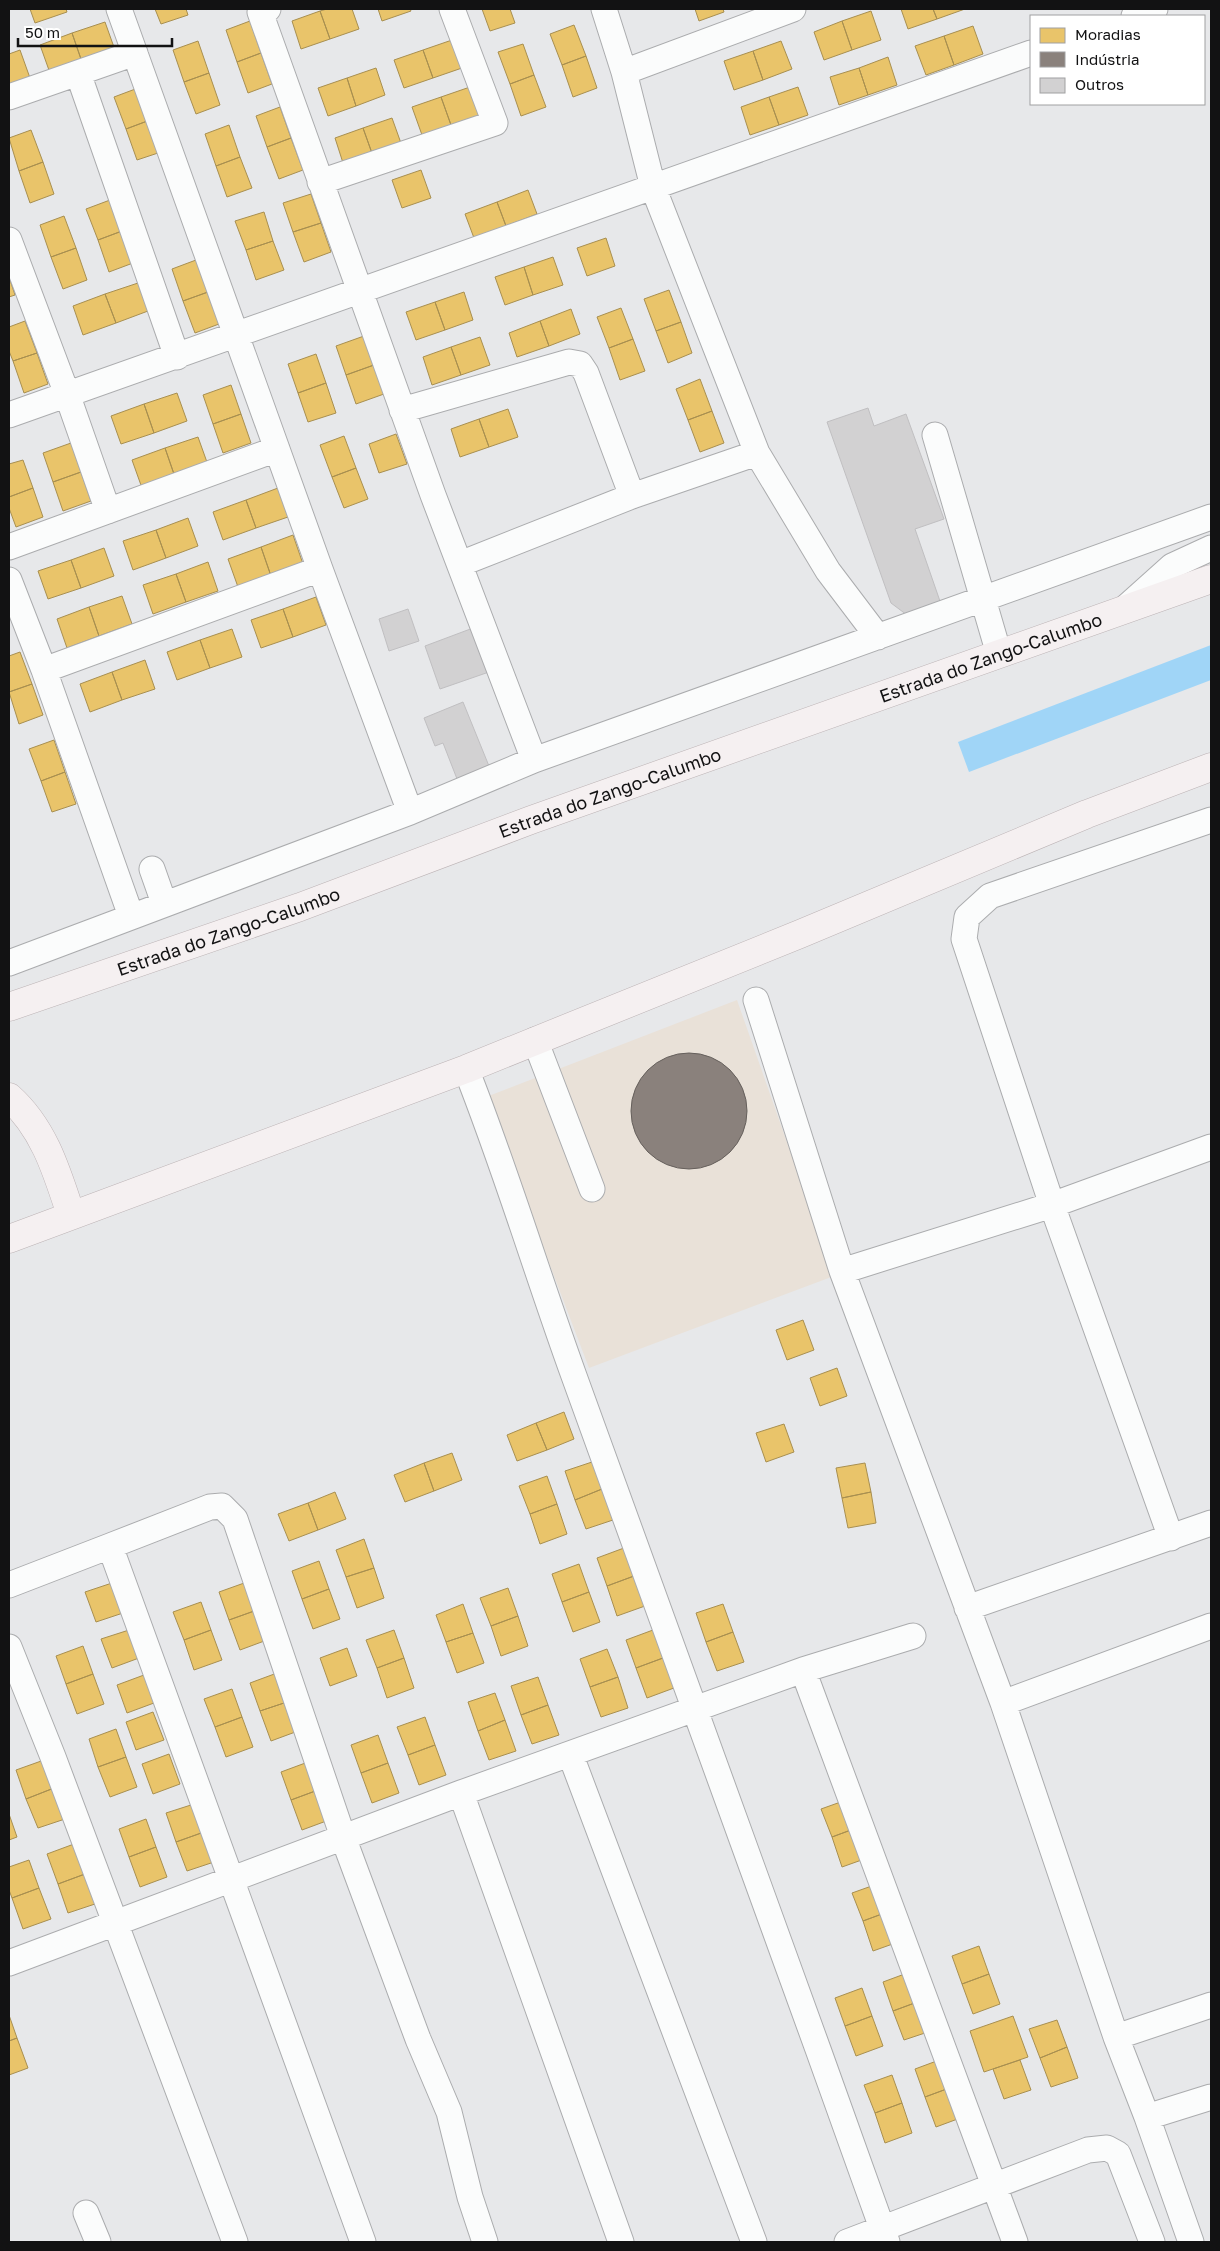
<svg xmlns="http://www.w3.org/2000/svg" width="1220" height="2251" viewBox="0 0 1220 2251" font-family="'Golos Text',sans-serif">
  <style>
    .industrial { fill: #e9e1d8 }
    .water { fill: #a0d5f7 }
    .homes { fill: #e9c46a; stroke: #a88f50 }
    .industry { fill: #8a817c; stroke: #66605c }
    .building { fill: #d2d1d2; stroke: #c0bfc1 }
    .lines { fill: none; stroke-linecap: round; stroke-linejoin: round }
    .minor-casing { stroke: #abacae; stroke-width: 27 }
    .major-casing { stroke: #bcb3b5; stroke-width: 29 }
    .minor { stroke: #fbfcfc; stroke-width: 25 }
    .major { stroke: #f5f0f1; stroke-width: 28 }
    .labels { text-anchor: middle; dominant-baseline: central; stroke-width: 5; stroke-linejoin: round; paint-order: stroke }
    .street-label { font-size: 18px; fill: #121213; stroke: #fff }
  </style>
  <rect width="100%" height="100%" fill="#e7e8ea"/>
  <path class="industrial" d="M737 1000 834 1276 589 1368 486 1097Z"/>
  <path class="water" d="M1211 645V680L969 772 958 742Z"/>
  <path class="homes" d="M30 9H66L67 12 35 23Z
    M155 9H186L188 15 161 24Z
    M327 9H352L359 29 330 39 320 11Z
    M378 9H410L411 11 382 21Z
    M482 9H510L515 23 490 31Z
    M695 9H723L724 12 699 21Z
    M901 9H933L937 19 908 29Z
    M933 9H965L937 19Z
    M320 11 330 39 301 49 292 21Z
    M871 11 881 40 852 50 842 21Z
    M250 21 261 53 237 62 226 30Z
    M842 21 852 50 824 60 814 32Z
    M105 22 115 50 82 62 72 33Z
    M574 25 586 56 562 65 550 34Z
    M973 26 983 54 954 65 944 36Z
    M72 33 82 62 50 73 40 45Z
    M944 36 954 65 926 75 915 46Z
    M452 40 462 68 433 78 423 50Z
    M198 41 209 73 184 82 173 50Z
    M781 41 792 69 763 80 753 51Z
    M523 44 534 75 510 84 498 52Z
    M20 50 30 78 9 86V54Z
    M423 50 433 78 404 88 394 60Z
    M753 51 763 80 734 90 724 61Z
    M261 53 272 84 248 93 237 62Z
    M586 56 597 88 573 97 562 65Z
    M888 57 897 85 868 95 859 68Z
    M376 68 385 95 356 106 347 78Z
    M859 68 868 95 839 105 830 77Z
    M209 73 220 105 196 114 184 82Z
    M534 75 546 107 521 116 510 84Z
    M347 78 356 106 328 116 318 88Z
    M470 87 480 115 451 125 441 97Z
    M798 87 808 115 779 125 769 97Z
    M138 88 150 120 126 129 114 97Z
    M441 97 451 125 422 135 412 107Z
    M769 97 779 125 750 135 741 107Z
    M280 107 291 138 267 147 256 116Z
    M392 118 402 146 373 156 363 128Z
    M150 120 161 152 137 160 126 129Z
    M229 125 240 157 216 166 205 134Z
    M363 128 373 156 344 166 335 138Z
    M31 130 43 162 19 171 9 138Z
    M291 138 303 170 279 179 267 147Z
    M240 157 252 188 227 197 216 166Z
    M43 162 54 194 30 203 19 171Z
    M421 170 431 198 402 208 392 180Z
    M528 190 537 214 506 226 497 202Z
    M311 194 321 223 293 232 283 203Z
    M110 200 122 231 98 240 86 209Z
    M497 202 506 226 474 238 465 214Z
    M264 212 273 241 246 250 235 221Z
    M64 216 76 248 51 257 40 225Z
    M321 223 331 252 304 262 293 232Z
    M122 231 133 263 109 272 98 240Z
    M606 238 615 266 587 276 577 248Z
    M273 241 284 270 256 280 246 250Z
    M76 248 87 280 63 289 51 257Z
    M553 257 563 285 533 295 524 267Z
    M196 260 208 292 183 301 172 269Z
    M524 267 533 295 505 305 495 277Z
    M9 277 15 295 9 297Z
    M138 283 148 311 116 323 105 294Z
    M669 290 681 322 656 331 644 299Z
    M208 292 219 324 195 333 183 301Z
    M464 292 473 320 445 330 435 302Z
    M105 294 116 323 83 335 73 306Z
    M435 302 445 330 416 340 406 312Z
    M621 308 633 339 609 348 597 317Z
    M571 309 580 334 549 346 540 321Z
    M25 321 37 353 13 361 9 351V327Z
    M540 321 549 346 517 357 509 333Z
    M681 322 692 353 668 363 656 331Z
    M364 336 374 365 346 375 336 346Z
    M480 337 490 365 461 375 451 347Z
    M633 339 645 371 620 380 609 348Z
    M451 347 461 375 432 385 423 357Z
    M37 353 48 384 24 393 13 361Z
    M316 354 326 383 298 393 288 364Z
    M374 365 384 394 356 404 346 375Z
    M700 379 712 411 688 420 676 389Z
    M326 383 336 413 308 422 298 393Z
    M231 385 241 414 213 424 203 395Z
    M177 393 187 421 154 433 144 404Z
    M144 404 154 433 121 444 111 416Z
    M508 409 518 437 489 447 479 419Z
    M712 411 724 443 700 452 688 420Z
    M241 414 251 443 223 453 213 424Z
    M479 419 489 447 460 457 451 429Z
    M396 434 407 464 379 473 369 444Z
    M344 436 356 468 332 477 320 445Z
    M198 437 208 465 175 477 165 448Z
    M71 443 81 472 53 482 43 453Z
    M165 448 175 477 142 488 132 460Z
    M23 460 33 488 9 497V464Z
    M356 468 368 499 344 508 332 477Z
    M81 472 91 501 63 511 53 482Z
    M33 488 43 517 16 527 9 508V497Z
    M278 488 288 517 256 528 246 500Z
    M246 500 256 528 223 540 213 512Z
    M188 518 198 546 166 558 156 530Z
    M156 530 166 558 133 570 123 541Z
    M293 535 303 564 271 576 261 547Z
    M261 547 271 576 238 587 228 559Z
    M104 548 114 576 81 588 71 560Z
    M71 560 81 588 48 599 38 571Z
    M208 562 218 591 186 602 176 574Z
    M176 574 186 602 153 614 143 585Z
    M122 596 132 624 99 636 89 607Z
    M316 597 326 625 293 637 283 609Z
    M89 607 99 636 67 648 57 619Z
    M283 609 293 637 261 648 251 620Z
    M232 629 242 657 210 668 200 640Z
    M200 640 210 668 177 680 167 652Z
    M20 652 32 684 9 692V656Z
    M145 660 155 689 122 700 112 672Z
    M112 672 122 700 90 712 80 684Z
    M32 684 43 715 19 724 9 692Z
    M54 740 65 772 41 781 29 749Z
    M65 772 76 804 52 812 41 781Z
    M803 1320 814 1350 787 1360 776 1330Z
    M837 1368 847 1396 820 1406 810 1378Z
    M564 1412 574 1439 547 1450 536 1423Z
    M536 1423 547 1450 517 1461 507 1435Z
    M784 1424 794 1452 766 1462 756 1433Z
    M452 1453 462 1480 434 1491 424 1463Z
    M592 1462 602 1489 575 1500 565 1471Z
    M424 1463 434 1491 405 1502 394 1475Z
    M865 1463 871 1492 842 1498 836 1468Z
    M547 1476 557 1504 530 1514 519 1486Z
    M602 1489 613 1520 586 1529 575 1500Z
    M335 1492 346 1519 318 1530 308 1503Z
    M871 1492 876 1523 848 1528 842 1498Z
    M308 1503 318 1530 289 1541 278 1514Z
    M557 1504 567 1534 540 1544 530 1514Z
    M364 1539 374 1568 346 1577 336 1550Z
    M624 1548 634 1576 607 1586 597 1558Z
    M319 1561 329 1589 302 1599 292 1571Z
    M579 1564 589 1592 562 1602 552 1574Z
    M374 1568 384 1598 357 1608 346 1577Z
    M634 1576 645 1606 617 1616 607 1586Z
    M247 1582 257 1610 229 1620 219 1592Z
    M112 1583 123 1613 96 1622 85 1592Z
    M508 1588 518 1616 491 1626 480 1598Z
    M329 1589 340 1619 313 1629 302 1599Z
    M589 1592 600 1622 573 1632 562 1602Z
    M201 1602 211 1630 184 1640 173 1612Z
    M463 1604 473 1633 446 1642 436 1615Z
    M723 1604 733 1632 706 1642 696 1613Z
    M257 1610 267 1640 240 1650 229 1620Z
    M518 1616 528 1646 501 1656 491 1626Z
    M129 1630 139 1658 112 1668 101 1639Z
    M211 1630 222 1660 194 1670 184 1640Z
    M394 1630 404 1658 377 1668 366 1640Z
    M653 1630 663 1658 636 1668 626 1640Z
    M733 1632 744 1662 717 1671 706 1642Z
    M473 1633 484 1663 457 1673 446 1642Z
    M83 1646 93 1674 66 1684 56 1656Z
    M347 1648 357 1676 330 1686 320 1658Z
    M607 1649 618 1677 590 1687 580 1659Z
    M404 1658 414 1688 387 1698 377 1668Z
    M663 1658 674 1688 647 1698 636 1668Z
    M277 1673 287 1702 260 1711 250 1683Z
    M93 1674 104 1704 77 1714 66 1684Z
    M144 1675 154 1703 127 1713 117 1685Z
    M538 1677 548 1705 521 1715 511 1686Z
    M618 1677 628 1708 601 1717 590 1687Z
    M232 1689 242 1717 215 1727 204 1699Z
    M495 1693 505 1720 478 1731 468 1702Z
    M287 1702 298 1731 271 1741 260 1711Z
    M548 1705 559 1735 532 1744 521 1715Z
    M153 1712 164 1740 136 1750 126 1722Z
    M242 1717 253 1747 226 1757 215 1727Z
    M425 1717 435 1745 408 1755 397 1727Z
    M505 1720 516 1751 489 1760 478 1731Z
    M116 1729 126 1757 98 1767 89 1739Z
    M378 1735 388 1763 361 1773 351 1745Z
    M435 1745 446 1775 419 1785 408 1755Z
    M169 1754 180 1784 153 1794 142 1764Z
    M126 1757 137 1787 110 1797 98 1767Z
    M44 1760 54 1788 26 1799 16 1770Z
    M308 1762 318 1790 291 1800 281 1772Z
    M388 1763 399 1793 372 1803 361 1773Z
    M54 1788 65 1819 38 1828 26 1799Z
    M318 1790 329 1820 302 1830 291 1800Z
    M849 1799 859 1827 832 1837 821 1809Z
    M194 1804 204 1832 176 1842 166 1813Z
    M9 1814 17 1837 9 1840Z
    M146 1819 156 1847 129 1857 119 1829Z
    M859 1827 870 1857 842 1867 832 1837Z
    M204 1832 214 1862 187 1871 176 1842Z
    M74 1844 85 1874 58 1884 47 1854Z
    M156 1847 167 1877 140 1887 129 1857Z
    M29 1860 39 1888 12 1898 9 1890V1867Z
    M85 1874 95 1904 68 1913 58 1884Z
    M880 1883 890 1911 863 1921 852 1893Z
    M39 1888 51 1919 23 1929 12 1898Z
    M890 1911 901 1941 873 1951 863 1921Z
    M979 1946 989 1974 962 1984 952 1956Z
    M910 1972 920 2001 893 2011 883 1982Z
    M989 1974 1000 2004 973 2014 962 1984Z
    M862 1988 872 2016 845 2026 835 1998Z
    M920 2001 931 2031 904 2040 893 2011Z
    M9 2015 17 2038 9 2041Z
    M872 2016 883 2046 856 2056 845 2026Z
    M1013 2016 1028 2057 984 2072 970 2031Z
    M1057 2020 1067 2047 1040 2058 1029 2029Z
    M17 2038 28 2068 9 2075V2041Z
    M1067 2047 1078 2078 1051 2087 1040 2058Z
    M942 2059 952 2087 925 2097 915 2069Z
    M1020 2060 1031 2090 1004 2099 993 2069Z
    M892 2075 902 2103 875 2113 864 2085Z
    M952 2087 963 2117 936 2127 925 2097Z
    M902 2103 912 2133 885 2143 875 2113Z"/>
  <path class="industry" d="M631 1111a58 58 0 1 1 116 0a58 58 0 1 1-116 0Z"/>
  <path class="building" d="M868 408 874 426 906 414 944 519 915 529 942 607 911 618 891 603 827 422Z
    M408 609 419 641 389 651 379 619Z
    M473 628 489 672 440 689 425 646Z
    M463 702 491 771 459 784 443 743 435 746 424 718Z"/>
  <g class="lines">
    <g class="minor-casing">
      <path id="minor" d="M119 9 320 569 410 812
        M268 9 260 12 433 495 534 760
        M604 9 624 72 653 187 757 453 828 571 878 637
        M1134 16 1155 9
        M624 72 793 9
        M78 73 177 357
        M9 97 135 53
        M320 182 495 123 452 9
        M9 240 67 394 108 511
        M402 410 569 362 580 364 586 373 632 496
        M9 415 1031 53
        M935 435 999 654
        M9 547 277 449
        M460 564 632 496 757 453
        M9 580 44 670 131 916
        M1124 609 1172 566 1211 548
        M44 670 320 569
        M152 869 164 903
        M9 963 410 812 534 760 1211 517
        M756 1000 842 1271 1003 1703 1116 2037 1147 2117 1191 2242
        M535 1040 592 1189
        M466 1069C506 1170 537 1274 574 1376 679 1665 784 1953 887 2242
        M842 1271 1052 1205 1211 1147
        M1171 1538 1052 1205 964 939 967 917 990 896 1211 820
        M110 1546 210 1507 222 1506 235 1519 343 1837 418 2039 449 2112 470 2197 485 2242
        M9 1585 110 1546 363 2242
        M967 1608 1211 1523
        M9 1647 53 1757 235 2242
        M803 1670 1015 2242
        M1003 1703 1211 1626
        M571 1756 754 2242
        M461 1793 621 2242
        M9 1963 461 1793 803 1670 913 1636
        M1116 2037 1211 2005
        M1147 2117 1211 2097
        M86 2213 98 2242
        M847 2242 1088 2150 1107 2148 1118 2154 1152 2242"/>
    </g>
    <g class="major-casing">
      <g id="major">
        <path id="s1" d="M9 1007 300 907 531 820 1211 579"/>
        <path d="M9 1097C44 1128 57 1172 71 1215"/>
        <path d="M9 1239 466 1069 800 934 1087 814 1211 767"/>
      </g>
    </g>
    <use href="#minor" class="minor"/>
    <use href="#major" class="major"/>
  </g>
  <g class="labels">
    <g class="street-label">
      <text stroke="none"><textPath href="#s1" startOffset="1042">Estrada do Zango-Calumbo</textPath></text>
      <text stroke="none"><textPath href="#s1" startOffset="638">Estrada do Zango-Calumbo</textPath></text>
      <text stroke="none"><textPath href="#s1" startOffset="232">Estrada do Zango-Calumbo</textPath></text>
    </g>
  </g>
  <rect width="1220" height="2251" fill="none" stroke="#121213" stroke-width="20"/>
  <rect x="1030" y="15" width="175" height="90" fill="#ffffff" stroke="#a0a0a1"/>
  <rect x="1040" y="28" width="25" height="15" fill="#e9c46a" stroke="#a0a0a1"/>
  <text x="1075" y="40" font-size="15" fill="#121213">Moradias</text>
  <rect x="1040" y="52" width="25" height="15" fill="#8a817c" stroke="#a0a0a1"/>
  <text x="1075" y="65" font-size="15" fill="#121213">Indústria</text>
  <rect x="1040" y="78" width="25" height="15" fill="#d2d1d2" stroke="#a0a0a1"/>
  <text x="1075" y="90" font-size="15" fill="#121213">Outros</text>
  <path d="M18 38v8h154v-8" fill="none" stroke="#121213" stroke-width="2.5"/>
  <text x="25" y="38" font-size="15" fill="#121213" stroke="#ffffff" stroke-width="4" paint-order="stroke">50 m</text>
</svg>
